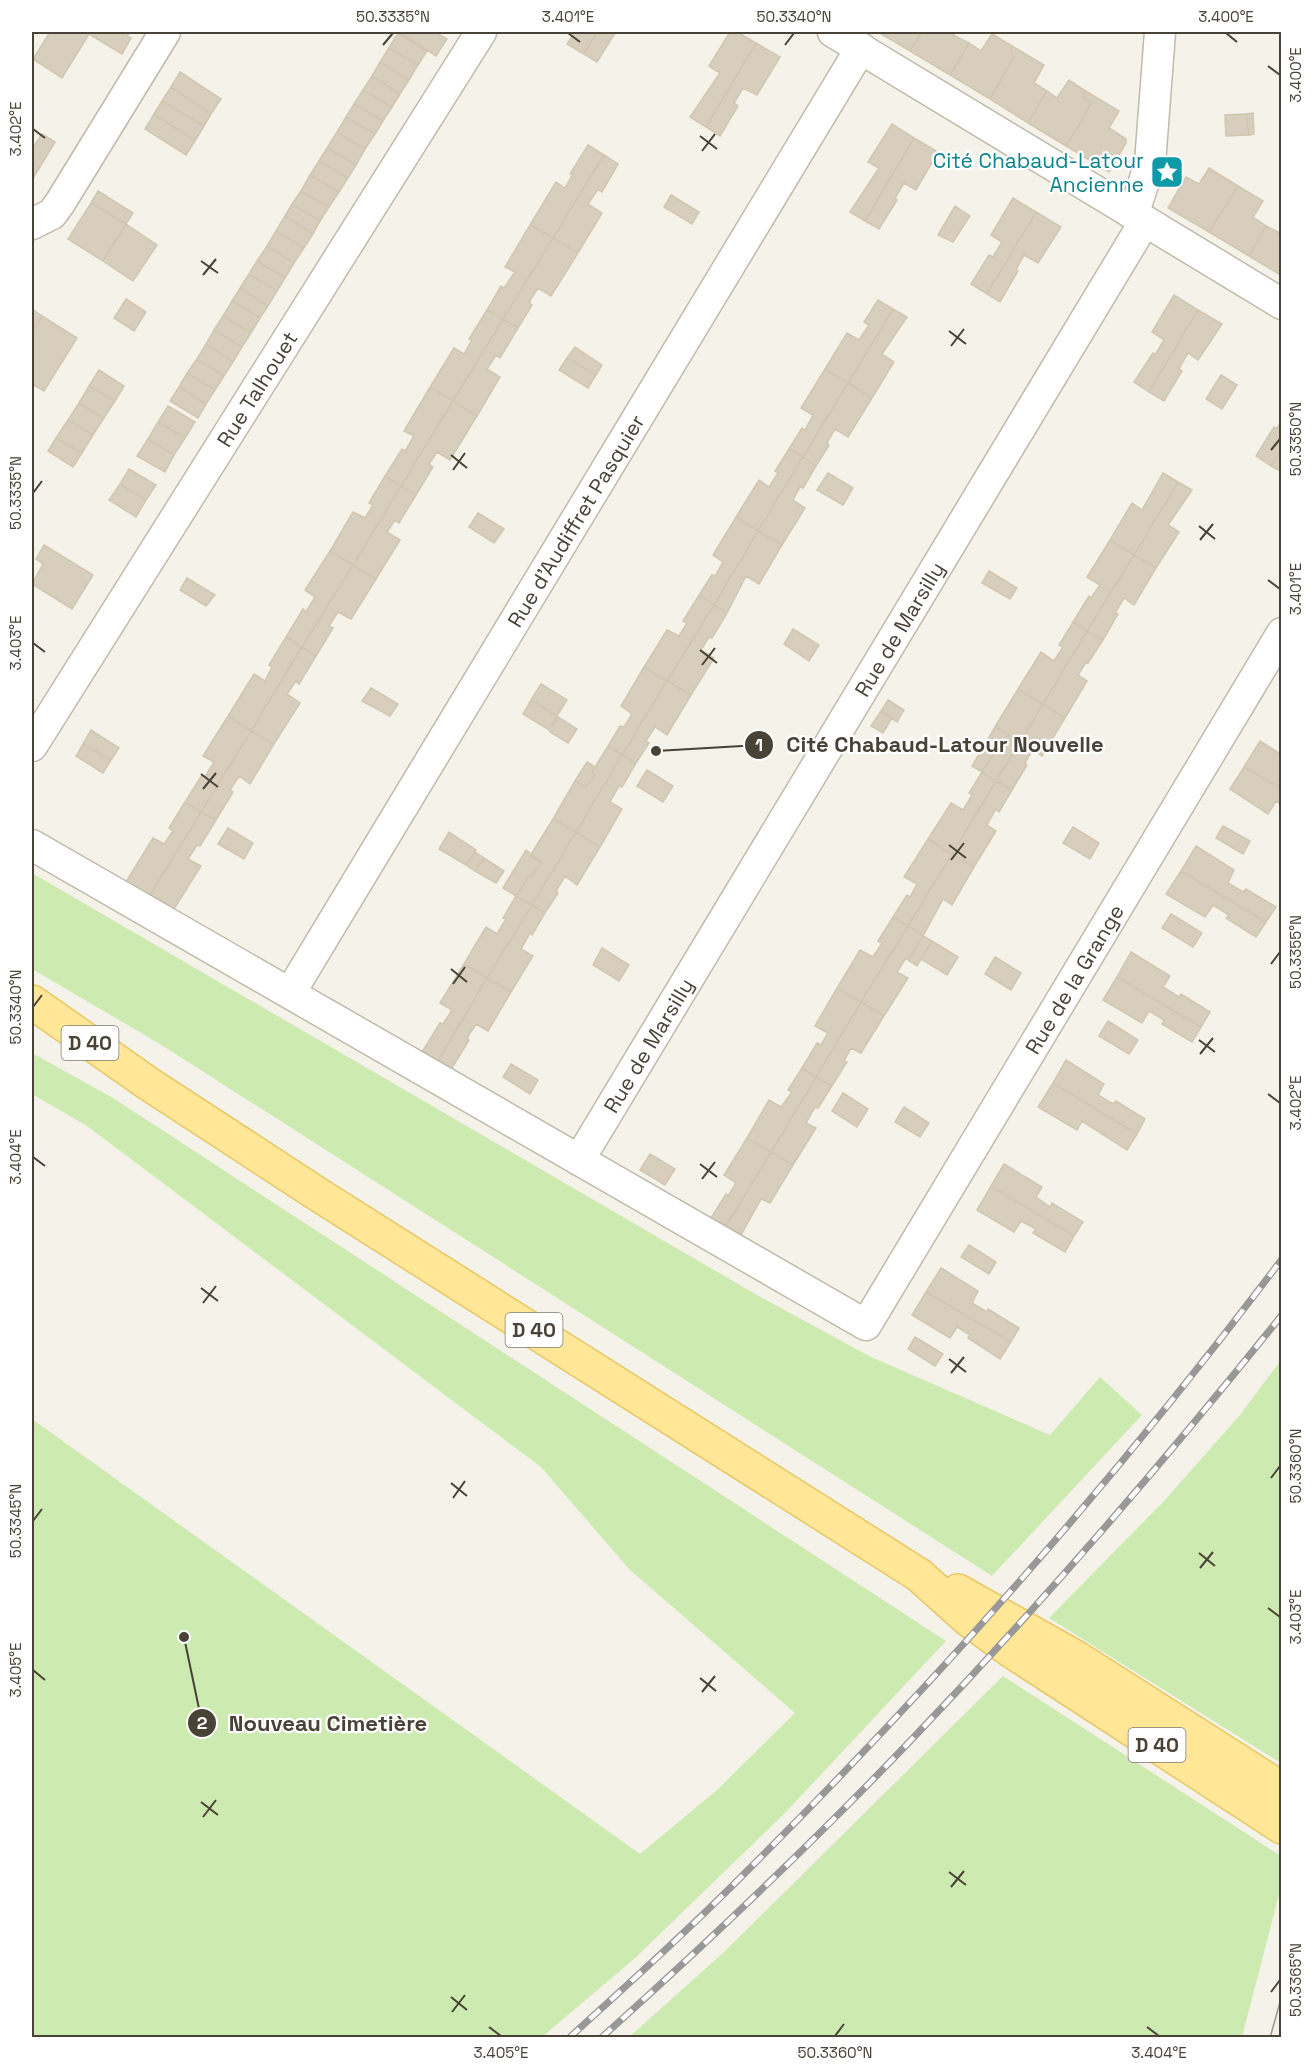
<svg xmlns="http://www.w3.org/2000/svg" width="1313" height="2069" viewBox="0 0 1313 2069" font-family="'Space Grotesk',sans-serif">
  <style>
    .green { fill: #cdeab1 }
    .building { fill: #d7cebe; stroke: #d2c6b1; stroke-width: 1.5 }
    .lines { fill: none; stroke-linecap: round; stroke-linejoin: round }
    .street-casing { stroke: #c0baab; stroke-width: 33 }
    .primary-casing { stroke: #e7c764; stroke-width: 36 }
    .street { stroke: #fff; stroke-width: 30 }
    .primary { stroke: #ffe797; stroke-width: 33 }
    .tram { stroke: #989898; stroke-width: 1.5 }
    .rail-casing { stroke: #989898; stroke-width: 7 }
    .rail { stroke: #fff; stroke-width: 4.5; stroke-dasharray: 14; stroke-linecap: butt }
    .ticks { fill: none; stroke: #484237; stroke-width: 2 }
    .labels { text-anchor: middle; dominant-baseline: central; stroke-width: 4.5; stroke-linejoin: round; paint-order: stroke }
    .shield { fill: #fff; stroke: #7f7b73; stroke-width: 1.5 }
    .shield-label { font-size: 20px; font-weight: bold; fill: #484237 }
    .culture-label { font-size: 21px; fill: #0d838f; stroke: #fff; text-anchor: end }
    .street-label { font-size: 21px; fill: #484237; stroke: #fff }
    .leader { fill: none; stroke: #484237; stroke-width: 2 }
    .callout-dot { fill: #484237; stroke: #fff; stroke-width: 2 }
    .mark-label { font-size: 18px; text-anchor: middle; font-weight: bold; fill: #fff }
    .callout-label { font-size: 22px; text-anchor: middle; font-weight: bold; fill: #484237; stroke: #fff; stroke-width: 4.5; stroke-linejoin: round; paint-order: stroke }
    .neatline { fill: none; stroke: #484237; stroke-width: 2 }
    .ticks-label { font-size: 15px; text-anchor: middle; fill: #484237 }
  </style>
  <rect width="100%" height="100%" fill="#f5f2e9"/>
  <path class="green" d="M32 873 757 1295 871 1357 1050 1435 1100 1377 1142 1415 992 1576 160 1044 32 969Z
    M32 1053 113 1098 946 1641 785 1813 634 1959 542 2037H32V1419L640 1854 717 1790 795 1713 629 1569 541 1467 87 1126 32 1094Z
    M1281 1360V1763L1049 1618 1164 1501 1240 1415Z
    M1003 1676 1281 1856V1887L1242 2037H629L723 1953Z"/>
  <path class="building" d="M50 32H130L127 36 131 38 122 54 89 34 62 78 33 59Z
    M399 32H435L447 39 436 56Z
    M575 32H597L584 54 567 44Z
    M597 32H613L615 33 597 62 584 54Z
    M730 32H737L756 43 706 127 690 117 720 73 709 66Z
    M878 32H922L910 51Z
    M922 32H955L953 35 969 43 950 75 910 51Z
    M398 33 427 51 418 65 389 48Z
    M992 34 1012 46 1011 53 1014 56 990 99 950 75 969 43 981 51Z
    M756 43 780 57 757 95 743 88 734 103 738 106 720 136 706 127Z
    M1012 46 1044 65 1034 83 1047 91 1028 123 990 99 1014 56 1011 53Z
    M389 48 418 65 409 80 380 62Z
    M380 62 409 80 400 94 372 76Z
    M180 72 221 99 211 114 171 87Z
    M372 76 400 94 392 107 363 90Z
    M1069 80 1084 90V99L1092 103 1066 146 1028 123 1047 91 1057 98Z
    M171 87 211 114 204 126 162 101Z
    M363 90 392 107 383 121 354 104Z
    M1084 90 1119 111 1109 128 1126 139V143L1109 172 1066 146 1092 103 1084 99Z
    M162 101 204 126 195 141 154 114Z
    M354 104 383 121 375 134 346 117Z
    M1253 113 1254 134 1249 135 1246 114Z
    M154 114 195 141 186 155 145 129Z
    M1246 114 1249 135 1226 136 1225 115Z
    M346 117 375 134 365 149 337 132Z
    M892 124 914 138 865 221 850 212 879 168 868 162Z
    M337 132 365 149 356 165 327 148Z
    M42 134 55 142 32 180V145L34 146Z
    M914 138 938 152 916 190 904 183 895 198 897 200 879 229 865 221Z
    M588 145 604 155 553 238 530 225 556 182 565 188 573 174H570Z
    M327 148 356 165 348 178 319 161Z
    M604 155 618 164 602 192 598 189 588 204 602 213 578 253 553 238Z
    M319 161 348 178 339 192 310 175Z
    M1209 168 1238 186 1209 232 1168 208 1186 177 1199 184Z
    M310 175 339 192 329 207 301 191Z
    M1238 186 1263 201 1253 217 1266 226 1249 256 1209 232Z
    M98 191 133 213 126 224 91 203Z
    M301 191 329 207 320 221 292 204Z
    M671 195 699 212 692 224 664 207Z
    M1013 198 1036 212 987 294 971 284 989 255 993 257 1002 242 991 235Z
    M91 203 126 224 103 261 68 239Z
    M292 204 320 221 313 234 285 216Z
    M955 206 970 216 953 242 938 235Z
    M1036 212 1061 227 1038 263 1024 255 1016 270 1018 271 1000 302 987 294Z
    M285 216 313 234 304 248 276 231Z
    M126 224 157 245 133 281 103 261Z
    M530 225 553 238 503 319 487 310 501 286 504 288 515 272 505 267Z
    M1266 226 1280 233 1282 230V276L1249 256Z
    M276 231 304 248 294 263 267 246Z
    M553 238 578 253 551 296 538 288 529 302 532 305 518 328 503 319Z
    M267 246 294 263 285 278 257 261Z
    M257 261 285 278 277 291 249 274Z
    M249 274 277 291 268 306 240 288Z
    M240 288 268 306 260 318 232 301Z
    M1174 295 1198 310 1149 392 1134 382 1153 353 1155 355 1164 340 1152 332Z
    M126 299 146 312 134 331 114 318Z
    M878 300 893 309 848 383 825 369 847 333 859 340 869 325 864 322Z
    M232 301 260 318 251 333 223 316Z
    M32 309 42 316 32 332Z
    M893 309 907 317 882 354 894 362 872 398 848 383Z
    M487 310 503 319 453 401 430 387 454 348 464 354 472 340 469 339Z
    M1198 310 1222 324 1198 360 1188 353 1179 369 1182 371 1164 401 1149 392Z
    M42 316 77 338 44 391 32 384V332Z
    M223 316 251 333 242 347 214 330Z
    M503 319 518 328 500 358 496 355 487 369 500 377 477 416 453 401Z
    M214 330 242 347 233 362 206 344Z
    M206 344 233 362 224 376 197 359Z
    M575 347 602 365 596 375 567 358Z
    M567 358 596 375 588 388 559 370Z
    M197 359 224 376 215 390 187 373Z
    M825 369 848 383 803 457 789 449 802 428 805 430 813 415 801 408Z
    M99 370 124 386 115 401 89 386Z
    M187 373 215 390 206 404 179 387Z
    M1221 375 1237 385 1222 409 1206 399Z
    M848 383 872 398 848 437 835 429 827 443 829 445 816 466 803 457Z
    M89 386 115 401 104 418 79 403Z
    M179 387 206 404 198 418 170 401Z
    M430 387 453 401 401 486 385 476 402 449 405 451 414 436 404 431Z
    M453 401 477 416 450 460 437 452 429 464 433 467 416 495 401 486Z
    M79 403 104 418 93 435 68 420Z
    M168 406 195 422 185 438 158 422Z
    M68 420 93 435 82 453 56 438Z
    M1282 421V448L1271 466 1256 456 1274 427 1276 429Z
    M158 422 185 438 174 455 148 439Z
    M56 438 82 453 73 467 48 451Z
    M148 439 174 455 165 472 137 456Z
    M1282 448V472L1271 466Z
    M789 449 803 457 758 531 736 517 759 480 769 487 778 473 775 471Z
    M803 457 816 466 803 488 800 487 793 500 805 508 782 545 758 531Z
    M129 469 156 485 146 500 120 484Z
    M828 473 853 488 843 505 817 490Z
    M1163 473 1178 482 1134 555 1110 540 1132 503 1142 510Z
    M385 476 401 486 353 565 330 551 353 512 365 518 373 505 369 503Z
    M1178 482 1192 490 1168 525 1179 532 1156 568 1134 555Z
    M120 484 146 500 136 517 109 500Z
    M401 486 416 495 399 523 395 520 387 532 400 540 376 579 353 565Z
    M478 513 504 529 494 543 469 527Z
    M736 517 758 531 714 605 699 595 712 575 715 576 723 562 713 555Z
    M758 531 782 545 759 584 746 576 727 613 714 605Z
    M1110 540 1134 555 1087 631 1073 622 1089 596 1091 598 1100 585 1087 577Z
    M44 545 93 575 72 609 32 584 43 564 36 559Z
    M330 551 353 565 302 647 286 637 303 609 306 612 315 597 305 590Z
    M1134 555 1156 568 1134 605 1124 598 1115 613 1118 614 1103 640 1087 631Z
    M353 565 376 579 351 619 338 612 329 626 333 628 316 656 302 647Z
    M989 571 1017 588 1010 599 982 583Z
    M187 578 215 595 206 606 180 590Z
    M699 595 714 605 667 681 644 667 667 630 679 636 687 623 683 621Z
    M714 605 727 613 712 638 709 637 701 650 714 658 691 695 667 681Z
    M1073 622 1087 631 1043 704 1018 689 1041 652 1054 661 1063 647 1059 645Z
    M793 629 819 645 809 661 784 644Z
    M1087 631 1103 640 1088 663 1086 662 1078 675 1087 681 1065 718 1043 704Z
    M286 637 302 647 251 731 228 716 254 674 265 681 272 667 269 665Z
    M302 647 316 656 299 684 296 681 287 694 300 703 274 744 251 731Z
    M644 667 667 681 622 755 608 746 620 726 624 727 632 714 621 706Z
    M667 681 691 695 667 735 655 727 646 741 649 743 636 763 622 755Z
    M541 684 567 700 557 716 531 700Z
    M371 688 398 704 390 716 362 701Z
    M1018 689 1043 704 996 781 982 772 997 748 999 749 1009 734 995 727Z
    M531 700 557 716 549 730 523 714Z
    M888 700 904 710 897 722 881 711Z
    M1043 704 1065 718 1042 756 1033 749 1025 763 1027 765 1012 790 996 781Z
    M881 711 892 718 883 733 871 726Z
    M228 716 251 731 201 812 185 802 202 775 205 777 214 762 203 756Z
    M558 717 577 729 568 743 550 732Z
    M995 727 1009 734 999 749 997 748 982 772 972 766Z
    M91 730 119 748 111 760 83 744Z
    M251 731 274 744 250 784 239 776 230 790 233 792 216 820 201 812Z
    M1260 741 1282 755V789L1244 767Z
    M83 744 111 760 103 773 76 756Z
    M608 746 622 755 576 832 553 819 575 781 586 787 595 774 592 772Z
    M622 755 636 763 622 787 619 786 610 802 622 809 600 847 576 832Z
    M587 762 595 767 592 772 595 774 586 787 575 781Z
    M1244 767 1282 789V805L1276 801 1268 814 1230 789Z
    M647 770 673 786 663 802 637 786Z
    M982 772 996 781 952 854 928 839 951 803 963 810 972 795 969 793Z
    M996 781 1012 790 999 812 996 809 987 825 996 831 974 867 952 854Z
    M185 802 201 812 150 895 126 882 153 838 164 844 173 831 169 828Z
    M201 812 216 820 200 846 197 845 188 859 201 866 174 909 150 895Z
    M553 819 576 832 532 905 516 896 530 875 532 876 541 862 530 856Z
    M1223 826 1250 841 1243 854 1216 838Z
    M1073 827 1099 843 1090 859 1063 843Z
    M228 828 253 843 244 859 218 844Z
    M449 832 476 850 466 865 439 849Z
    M576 832 600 847 577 885 565 876 556 891 558 893 545 913 532 905Z
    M928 839 952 854 908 926 893 917 907 895 910 897 917 884 904 877Z
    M1196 846 1234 870 1228 883 1243 892 1246 889 1276 907 1266 922 1181 871Z
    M526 850 541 862 532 876 530 875 516 896 503 888Z
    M475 852 484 858 475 871 466 865Z
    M952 854 974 867 952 905 943 899 923 936 908 926Z
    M484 858 504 871 496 883 475 871Z
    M1181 871 1266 922 1256 937 1226 918 1229 915 1213 905 1205 917 1166 894Z
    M516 896 532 905 487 978 464 964 486 927 497 934 506 919 503 918Z
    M532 905 545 913 532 935 530 933 521 949 533 956 511 992 487 978Z
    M1171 914 1202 933 1193 947 1162 928Z
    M893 917 908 926 861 1002 837 988 860 950 873 957 882 943 878 941Z
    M908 926 923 936 908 960 906 958 897 972 908 978 884 1016 861 1002Z
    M923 936 932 941 917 966 908 960Z
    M932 941 958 957 947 975 921 959Z
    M602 948 629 965 619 981 593 965Z
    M1131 952 1170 976 1163 987 1179 997 1181 994 1210 1012 1201 1027 1117 977Z
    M995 957 1021 973 1011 990 985 974Z
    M464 964 487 978 438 1061 422 1052 440 1023 443 1024 452 1010 440 1003Z
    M1117 977 1201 1027 1192 1042 1162 1024 1164 1020 1149 1011 1142 1023 1103 1000Z
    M487 978 511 992 488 1031 476 1024 467 1038 469 1040 452 1068 438 1061Z
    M837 988 861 1002 816 1077 802 1068 817 1043 821 1045 828 1033 815 1026Z
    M861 1002 884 1016 861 1053 851 1048 844 1061 847 1062 832 1086 816 1077Z
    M1108 1021 1138 1040 1129 1054 1099 1036Z
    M1066 1060 1104 1084 1098 1095 1113 1104 1116 1101 1145 1119 1137 1134 1053 1083Z
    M511 1064 538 1080 530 1094 503 1077Z
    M802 1068 816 1077 771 1152 747 1138 769 1100 781 1107 792 1092 788 1090Z
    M816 1077 832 1086 818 1108 815 1107 806 1123 816 1128 793 1165 771 1152Z
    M1053 1083 1137 1134 1127 1150 1082 1121 1077 1130 1038 1107Z
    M843 1093 868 1109 857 1127 832 1111Z
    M904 1107 929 1123 920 1137 895 1122Z
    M747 1138 771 1152 726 1226 711 1218 726 1194 728 1196 736 1183 724 1175Z
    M771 1152 793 1165 770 1203 761 1199 741 1235 726 1226Z
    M650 1154 675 1169 665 1185 640 1170Z
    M1004 1164 1042 1187 1036 1197 1050 1207 1052 1203 1083 1222 1074 1236 991 1186Z
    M991 1186 1074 1236 1065 1252 1033 1233 1036 1229 1021 1221 1014 1232 977 1210Z
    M969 1245 996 1262 989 1274 961 1257Z
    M941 1268 978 1291 972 1303 987 1312 988 1309 1019 1328 1011 1342 926 1292Z
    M926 1292 1011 1342 1000 1359 968 1338 970 1335 957 1327 950 1338 912 1315Z
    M915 1337 943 1354 935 1366 908 1349Z"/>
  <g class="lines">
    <g class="street-casing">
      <g id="street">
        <path d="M833 32 1282 304"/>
        <path d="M1130 212 1138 200 1150 163 1160 32"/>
        <path d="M32 224 52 214 60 203 165 32"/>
        <path id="s1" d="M32 746 481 32"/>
        <path id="s2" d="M32 845 866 1325 1282 633"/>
        <path id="s3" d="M290 993 861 48"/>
        <path id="s4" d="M579 1160 1145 221"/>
      </g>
    </g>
    <g class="primary-casing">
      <path id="primary" d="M32 1002 149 1084 319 1195 919 1575 969 1620 1010 1650 1282 1827
        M958 1591 1075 1657 1282 1789"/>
    </g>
    <use href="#street" class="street"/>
    <use href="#primary" class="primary"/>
    <path class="tram" d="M1270 2038 1282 1995"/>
    <g class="rail-casing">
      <path id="rail" d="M569 2038C628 1984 688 1931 744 1874 937 1682 1118 1477 1282 1259
        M601 2038C709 1941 815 1841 914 1737 1043 1602 1165 1461 1282 1315"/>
    </g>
    <use href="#rail" class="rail"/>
  </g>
  <path class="ticks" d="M568 33 580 42M1226 33 1237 42M383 45 393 33M785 45 794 33M1268 66 1280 75M33 129 45 138M700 136 717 149M702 151 715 134M201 261 218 273M203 275 216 259M949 331 966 344M951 346 964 329M1271 450 1280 439M451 455 467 468M453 470 465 453M33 493 42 481M1199 526 1215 539M1200 540 1213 524M1268 580 1280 589M33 643 45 652M700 650 717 663M702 665 715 648M201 774 218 787M203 789 216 773M949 845 966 858M951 860 964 843M1271 964 1280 952M451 969 467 982M453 984 465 967M33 1007 42 995M1199 1040 1215 1052M1200 1054 1213 1038M1268 1094 1280 1103M33 1157 45 1166M700 1164 717 1177M702 1179 715 1162M201 1288 218 1301M203 1303 216 1286M949 1359 966 1372M951 1373 964 1357M1271 1478 1280 1466M451 1483 467 1496M453 1498 465 1481M33 1521 42 1509M1199 1553 1215 1566M1200 1568 1213 1552M1268 1608 1280 1617M33 1670 45 1680M700 1678 716 1691M702 1692 715 1676M201 1802 218 1815M203 1817 216 1800M949 1872 966 1885M951 1887 964 1871M1271 1992 1280 1980M451 1997 467 2010M452 2012 465 1995M489 2027 501 2036M1147 2027 1159 2036M835 2036 844 2024"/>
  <defs>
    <g id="sight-square" transform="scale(1.725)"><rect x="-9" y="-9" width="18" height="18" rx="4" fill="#0f9aa8" stroke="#fff"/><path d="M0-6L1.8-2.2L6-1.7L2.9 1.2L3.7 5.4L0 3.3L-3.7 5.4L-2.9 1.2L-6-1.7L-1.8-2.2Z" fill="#fff"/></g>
  </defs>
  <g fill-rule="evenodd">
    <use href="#sight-square" x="1167" y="172"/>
  </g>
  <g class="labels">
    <g class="shield">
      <rect x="61.5" y="1026" width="57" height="34" rx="4.5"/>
      <rect x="505.5" y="1313" width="57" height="34" rx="4.5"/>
      <rect x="1128.5" y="1728" width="57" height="34" rx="4.5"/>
    </g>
    <g class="shield-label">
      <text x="90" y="1043">D 40</text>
      <text x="534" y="1330">D 40</text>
      <text x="1157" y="1745">D 40</text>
    </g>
    <g class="culture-label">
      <text x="1144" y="160">Cité Chabaud-Latour<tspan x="1144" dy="24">Ancienne</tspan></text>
    </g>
    <g class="street-label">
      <text stroke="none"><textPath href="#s1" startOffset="422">Rue Talhouet</textPath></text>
      <text stroke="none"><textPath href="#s3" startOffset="552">Rue d'Audiffret Pasquier</textPath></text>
      <text stroke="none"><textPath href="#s4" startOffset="620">Rue de Marsilly</textPath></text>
      <text stroke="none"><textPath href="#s2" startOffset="1366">Rue de la Grange</textPath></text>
      <text stroke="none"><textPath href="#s4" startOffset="134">Rue de Marsilly</textPath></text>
    </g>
  </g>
  <path class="leader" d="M656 751L759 745M184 1637L202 1723"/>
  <g class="callout-dot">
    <circle cx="656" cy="751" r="6"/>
    <circle cx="184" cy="1637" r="6"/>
    <circle cx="759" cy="745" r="15"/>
    <circle cx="202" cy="1723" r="15"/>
  </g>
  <g class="mark-label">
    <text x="759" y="751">1</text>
    <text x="202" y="1729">2</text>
  </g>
  <g class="callout-label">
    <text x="945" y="752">Cité Chabaud-Latour Nouvelle</text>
    <text x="328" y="1731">Nouveau Cimetière</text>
  </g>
  <rect width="1313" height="2069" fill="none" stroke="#ffffff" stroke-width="66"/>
  <rect x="33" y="33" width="1247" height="2003" class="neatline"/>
  <g class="ticks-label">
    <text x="393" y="22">50.3335°N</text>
    <text x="568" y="22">3.401°E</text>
    <text x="794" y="22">50.3340°N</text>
    <text x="1226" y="22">3.400°E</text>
    <text transform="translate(1296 75) rotate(-90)" y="5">3.400°E</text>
    <text transform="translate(16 129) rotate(-90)" y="5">3.402°E</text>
    <text transform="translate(1296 439) rotate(-90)" y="5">50.3350°N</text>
    <text transform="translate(16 493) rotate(-90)" y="5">50.3335°N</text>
    <text transform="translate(1296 589) rotate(-90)" y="5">3.401°E</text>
    <text transform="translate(16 643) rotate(-90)" y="5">3.403°E</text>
    <text transform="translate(1296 952) rotate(-90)" y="5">50.3355°N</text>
    <text transform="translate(16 1007) rotate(-90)" y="5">50.3340°N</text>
    <text transform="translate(1296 1103) rotate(-90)" y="5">3.402°E</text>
    <text transform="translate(16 1157) rotate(-90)" y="5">3.404°E</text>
    <text transform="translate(1296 1466) rotate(-90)" y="5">50.3360°N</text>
    <text transform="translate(16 1521) rotate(-90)" y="5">50.3345°N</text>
    <text transform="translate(1296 1617) rotate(-90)" y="5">3.403°E</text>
    <text transform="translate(16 1670) rotate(-90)" y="5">3.405°E</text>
    <text transform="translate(1296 1980) rotate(-90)" y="5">50.3365°N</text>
    <text x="501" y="2058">3.405°E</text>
    <text x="835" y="2058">50.3360°N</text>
    <text x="1159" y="2058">3.404°E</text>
  </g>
</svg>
